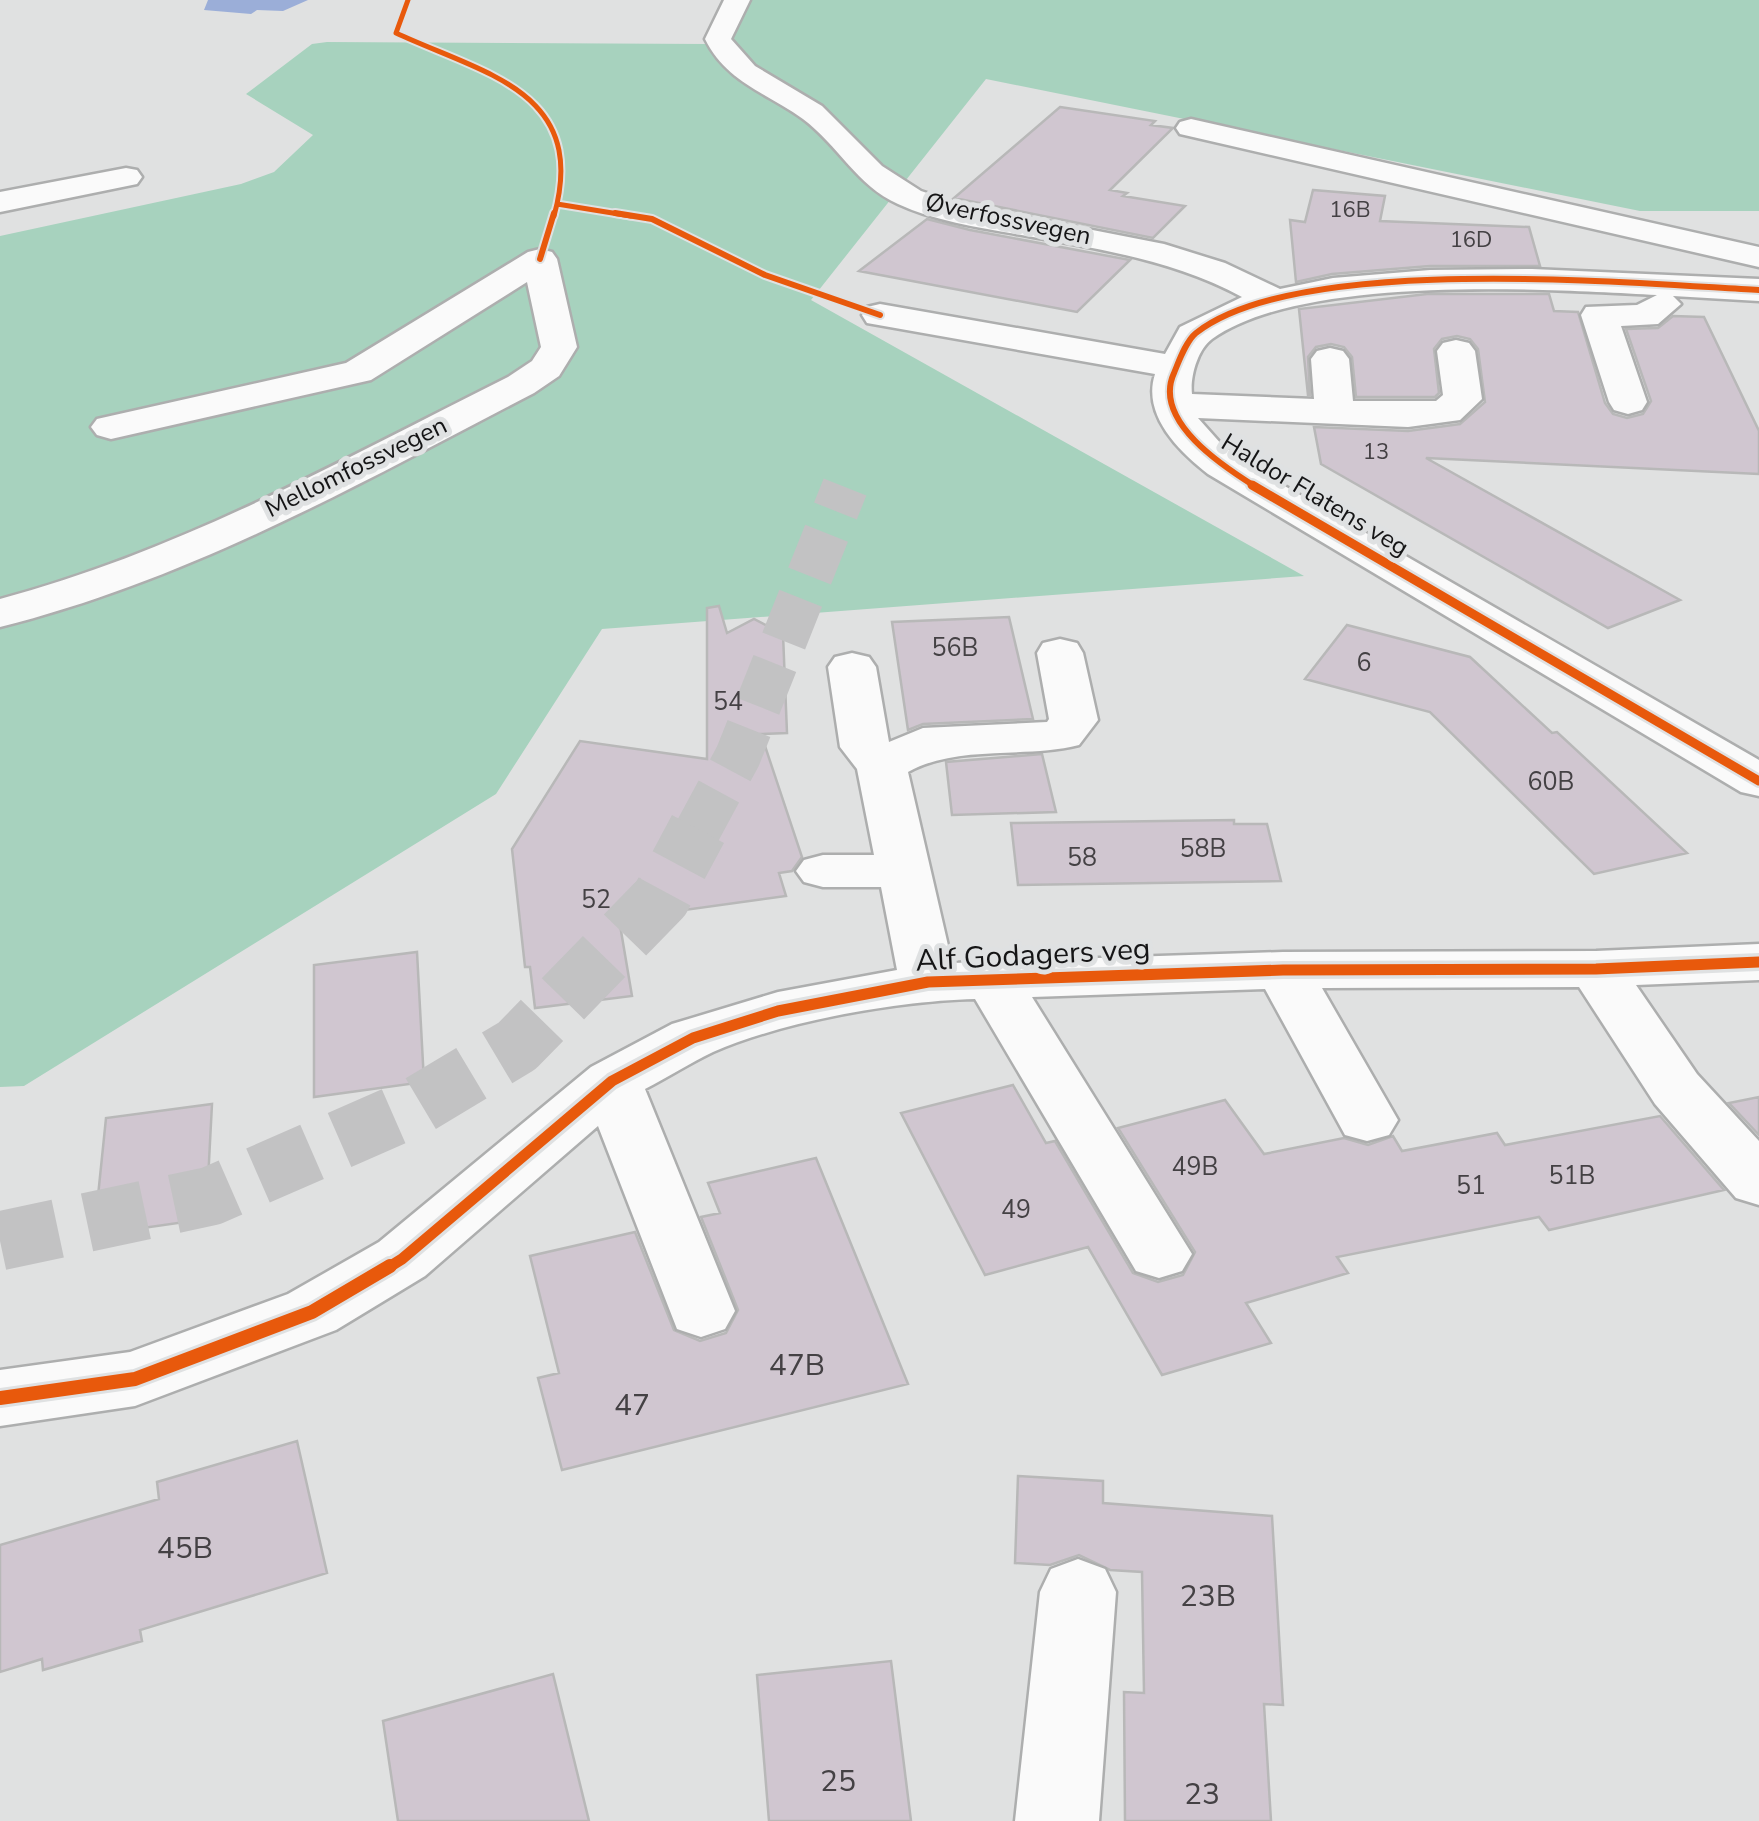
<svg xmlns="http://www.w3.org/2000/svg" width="1759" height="1821" viewBox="0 0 1759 1821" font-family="'Nunito Sans',sans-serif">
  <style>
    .forest { fill: #a7d2be }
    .water { fill: #9baed8 }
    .building { fill: #d0c6d0; stroke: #b8b8b8; stroke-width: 2.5 }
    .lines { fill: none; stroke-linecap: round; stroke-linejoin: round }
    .minor-tunnel-far1 { stroke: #c2c2c3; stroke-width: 46; stroke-dasharray: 46 24; stroke-linecap: butt }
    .minor-tunnel { stroke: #c2c2c3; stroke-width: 59; stroke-dasharray: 59 30; stroke-linecap: butt }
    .minor-casing { stroke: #adaeae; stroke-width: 5 }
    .minor { fill: #fafafa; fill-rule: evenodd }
    .cycleway-far4-casing { stroke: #dfe1e2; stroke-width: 9 }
    .cycleway-far3-casing { stroke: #dfe1e2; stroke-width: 10 }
    .cycleway-far2-casing { stroke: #dfe1e2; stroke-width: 14 }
    .cycleway-far1-casing { stroke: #dfe1e2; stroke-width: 18 }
    .cycleway-casing { stroke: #dfe1e2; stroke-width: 20 }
    .cycleway-far4 { stroke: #e8590c; stroke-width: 5 }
    .cycleway-far3 { stroke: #e8590c; stroke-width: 6 }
    .cycleway-far2 { stroke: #e8590c; stroke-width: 9 }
    .cycleway-far1 { stroke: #e8590c; stroke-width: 11 }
    .cycleway { stroke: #e8590c; stroke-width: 14 }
    .labels { text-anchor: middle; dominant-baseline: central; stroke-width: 10; stroke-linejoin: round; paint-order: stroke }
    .far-number-label { font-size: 22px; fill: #444144 }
    .far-street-label { font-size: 25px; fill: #151516; stroke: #dfe1e2 }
    .number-label { font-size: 25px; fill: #444144 }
    .street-label { font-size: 30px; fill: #151516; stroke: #dfe1e2 }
    .near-number-label { font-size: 30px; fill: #444144 }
  </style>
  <rect width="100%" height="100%" fill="#e0e1e1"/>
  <path class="forest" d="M751 0H1759V211H1640L986 79 811 300 1304 576 602 629 496 794 24 1086 0 1087V236L241 184 274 172 313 135 246 94 312 44 327 42 708 44Z"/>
  <path class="water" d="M208 0H308L283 11 257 10 251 14 204 10Z"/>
  <path class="building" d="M1060 107 1155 121 1151 125 1173 128 1110 190 1127 193 1123 196 1185 206 1153 238 954 198Z
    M1313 190 1385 196 1380 221 1529 227 1540 266H1430L1332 274 1296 282 1290 220 1305 222Z
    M927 219 970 230 1130 260 1077 312 859 271Z
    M1427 294H1549L1554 311 1578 312 1605 403 1613 414 1627 418 1643 414 1651 401 1626 329 1658 328 1673 316 1704 317 1759 431V474L1426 458 1680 600 1608 628 1321 464 1314 427 1408 431 1460 424 1485 402 1478 349 1470 339 1457 336 1442 339 1434 349 1439 393 1435 397H1356L1352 357 1344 347 1331 344 1316 347 1308 357 1310 395H1308L1299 309Z
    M719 606 727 633 754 619 783 634 787 733 761 734 802 857 792 871 779 873 786 896 619 919 632 996 535 1008 530 967H525L512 849 580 741 707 759V608Z
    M1009 617 1033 719 923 724 908 730 892 622Z
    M1347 625 1470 657 1552 733 1557 732 1687 853 1594 874 1430 712 1305 679Z
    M1042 754 1056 812 952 815 946 762Z
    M1234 820V824H1267L1281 881 1018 885 1011 823Z
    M417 952 424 1082 314 1097V965Z
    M1013 1085 1046 1143 1055 1141 1133 1273 1158 1282 1183 1275 1195 1252 1118 1128 1225 1100 1264 1154 1344 1138 1368 1145 1393 1136 1402 1151 1497 1133 1505 1145 1660 1116 1724 1190 1549 1230 1539 1217 1337 1257 1348 1273 1246 1303 1271 1343 1162 1375 1088 1247 985 1275 901 1113Z
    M1759 1097V1135L1729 1103Z
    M212 1104 206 1219 94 1235 106 1118Z
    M816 1158 908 1384 562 1470 538 1378 559 1373 530 1256 635 1232 674 1330 700 1341 726 1333 738 1310 701 1217 720 1213 708 1183Z
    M297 1441 327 1573 140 1630 142 1641 43 1670 42 1659 0 1672V1545L159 1499 157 1482Z
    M1018 1476 1103 1481V1503L1272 1516 1283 1705 1264 1704 1271 1821H1125L1124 1692 1144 1693 1142 1572 1110 1570 1079 1555 1050 1565 1015 1563Z
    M891 1661 911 1821H769L757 1675Z
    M553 1674 589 1821H398L383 1721Z"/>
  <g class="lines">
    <path class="minor-tunnel-far1" d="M697 832 738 756 845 487"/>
    <path class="minor-tunnel" d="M0 1241 211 1196 415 1107 517 1046 661 898 698 829"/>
    <g class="minor-casing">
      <path id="minor" d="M724 0H750L731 39 755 66 822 106 882 166 921 191 960 204 1164 244 1225 263 1280 289 1333 278 1430 270 1532 269 1759 279V301L1673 296 1681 304 1658 324 1621 326 1647 402 1642 410 1628 414 1614 410 1609 402 1581 315 1586 307 1637 305 1657 295C1544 289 1304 274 1212 339 1197 350 1190 378 1192 394L1314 399 1311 359 1317 351 1330 348 1343 351 1349 359 1353 401H1436L1443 395 1437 351 1443 343 1456 340 1469 343 1475 351 1482 399 1460 420 1408 427 1198 418 1223 446 1269 477 1759 760V796L1741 792 1208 474C1177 450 1142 414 1155 374L867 323 862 315 867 307 880 304 1165 354 1180 327 1242 297C1172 259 1093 248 1016 234 976 227 935 221 898 204 857 186 838 145 803 119 767 93 726 82 705 39Z
        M1191 119 1759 247V267L1180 134 1176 128 1180 122Z
        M126 168 137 170 142 177 137 184 0 212V192Z
        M540 249 552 252 557 259 577 347 559 376 534 393C361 483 191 579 0 627V599C180 551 342 460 508 377L532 361 541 347 527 282 371 380 111 439 97 435 91 427 97 419 346 363 528 252Z
        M1060 639 1077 643 1083 653 1098 720 1079 745C1024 759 958 744 908 772L952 963 1283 952 1596 951 1759 944V980L1636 985 1697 1074 1759 1141V1205L1736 1198 1655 1104 1579 987 1322 988 1398 1120 1389 1135 1367 1141 1345 1135 1265 989 1032 997 1192 1254 1182 1271 1159 1278 1136 1271 975 999C897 1001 784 1021 713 1052 690 1063 668 1077 645 1089L735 1311 725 1329 701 1337 677 1329 598 1126 425 1276 336 1330 135 1406 0 1426V1370L130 1352 288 1294 379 1242 591 1067 672 1024 778 992 897 970 881 887H823L804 882 796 871 804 860 823 855H874L857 769 840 747 828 667 835 657 852 653 869 657 876 667 889 742 923 728 1047 722 1049 719 1037 653 1043 643Z
        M1078 1559 1105 1569 1116 1592 1099 1821H1015L1040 1592 1051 1569Z"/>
    </g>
    <use href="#minor" class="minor"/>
    <g class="cycleway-far4-casing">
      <path id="cycleway-far4" d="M408 0 396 33C484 74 589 91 554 216
        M557 204 631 216"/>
    </g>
    <g class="cycleway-far3-casing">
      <path id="cycleway-far3" d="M615 213 652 219 765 275 880 315
        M540 259 554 213
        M1256 487C1224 467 1152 421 1174 373 1179 361 1186 341 1196 333 1298 253 1628 283 1759 290"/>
    </g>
    <g class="cycleway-far2-casing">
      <path id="cycleway-far2" d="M1252 485 1759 781"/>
    </g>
    <g class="cycleway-far1-casing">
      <path id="cycleway-far1" d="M386 1269 402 1259 612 1081 693 1038 778 1011 928 982 1283 970 1596 969 1759 962"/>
    </g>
    <g class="cycleway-casing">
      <path id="cycleway" d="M0 1398 135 1379 312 1312 390 1266"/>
    </g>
    <use href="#cycleway-far4" class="cycleway-far4"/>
    <use href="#cycleway-far3" class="cycleway-far3"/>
    <use href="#cycleway-far2" class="cycleway-far2"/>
    <use href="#cycleway-far1" class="cycleway-far1"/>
    <use href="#cycleway" class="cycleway"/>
  </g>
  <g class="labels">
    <g class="far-number-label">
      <text x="1350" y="210">16B</text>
      <text x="1471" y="240">16D</text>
      <text x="1376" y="452">13</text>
    </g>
    <g class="far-street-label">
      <text transform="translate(1008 219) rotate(12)">Øverfossvegen</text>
      <text transform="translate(356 467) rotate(-26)">Mellomfossvegen</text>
      <text transform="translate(1315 495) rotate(31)">Haldor Flatens veg</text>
    </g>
    <g class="number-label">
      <text x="955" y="648">56B</text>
      <text x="1364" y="663">6</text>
      <text x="728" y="702">54</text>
      <text x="1551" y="782">60B</text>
      <text x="1203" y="849">58B</text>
      <text x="1082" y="858">58</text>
      <text x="596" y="900">52</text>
      <text x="1195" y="1167">49B</text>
      <text x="1572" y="1176">51B</text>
      <text x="1471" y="1186">51</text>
      <text x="1016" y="1210">49</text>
    </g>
    <g class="street-label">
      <text transform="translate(1033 955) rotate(-3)">Alf Godagers veg</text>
    </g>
    <g class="near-number-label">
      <text x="797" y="1365">47B</text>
      <text x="632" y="1405">47</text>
      <text x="185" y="1548">45B</text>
      <text x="1208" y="1596">23B</text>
      <text x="838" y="1781">25</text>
      <text x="1202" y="1794">23</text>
    </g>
  </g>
</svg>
